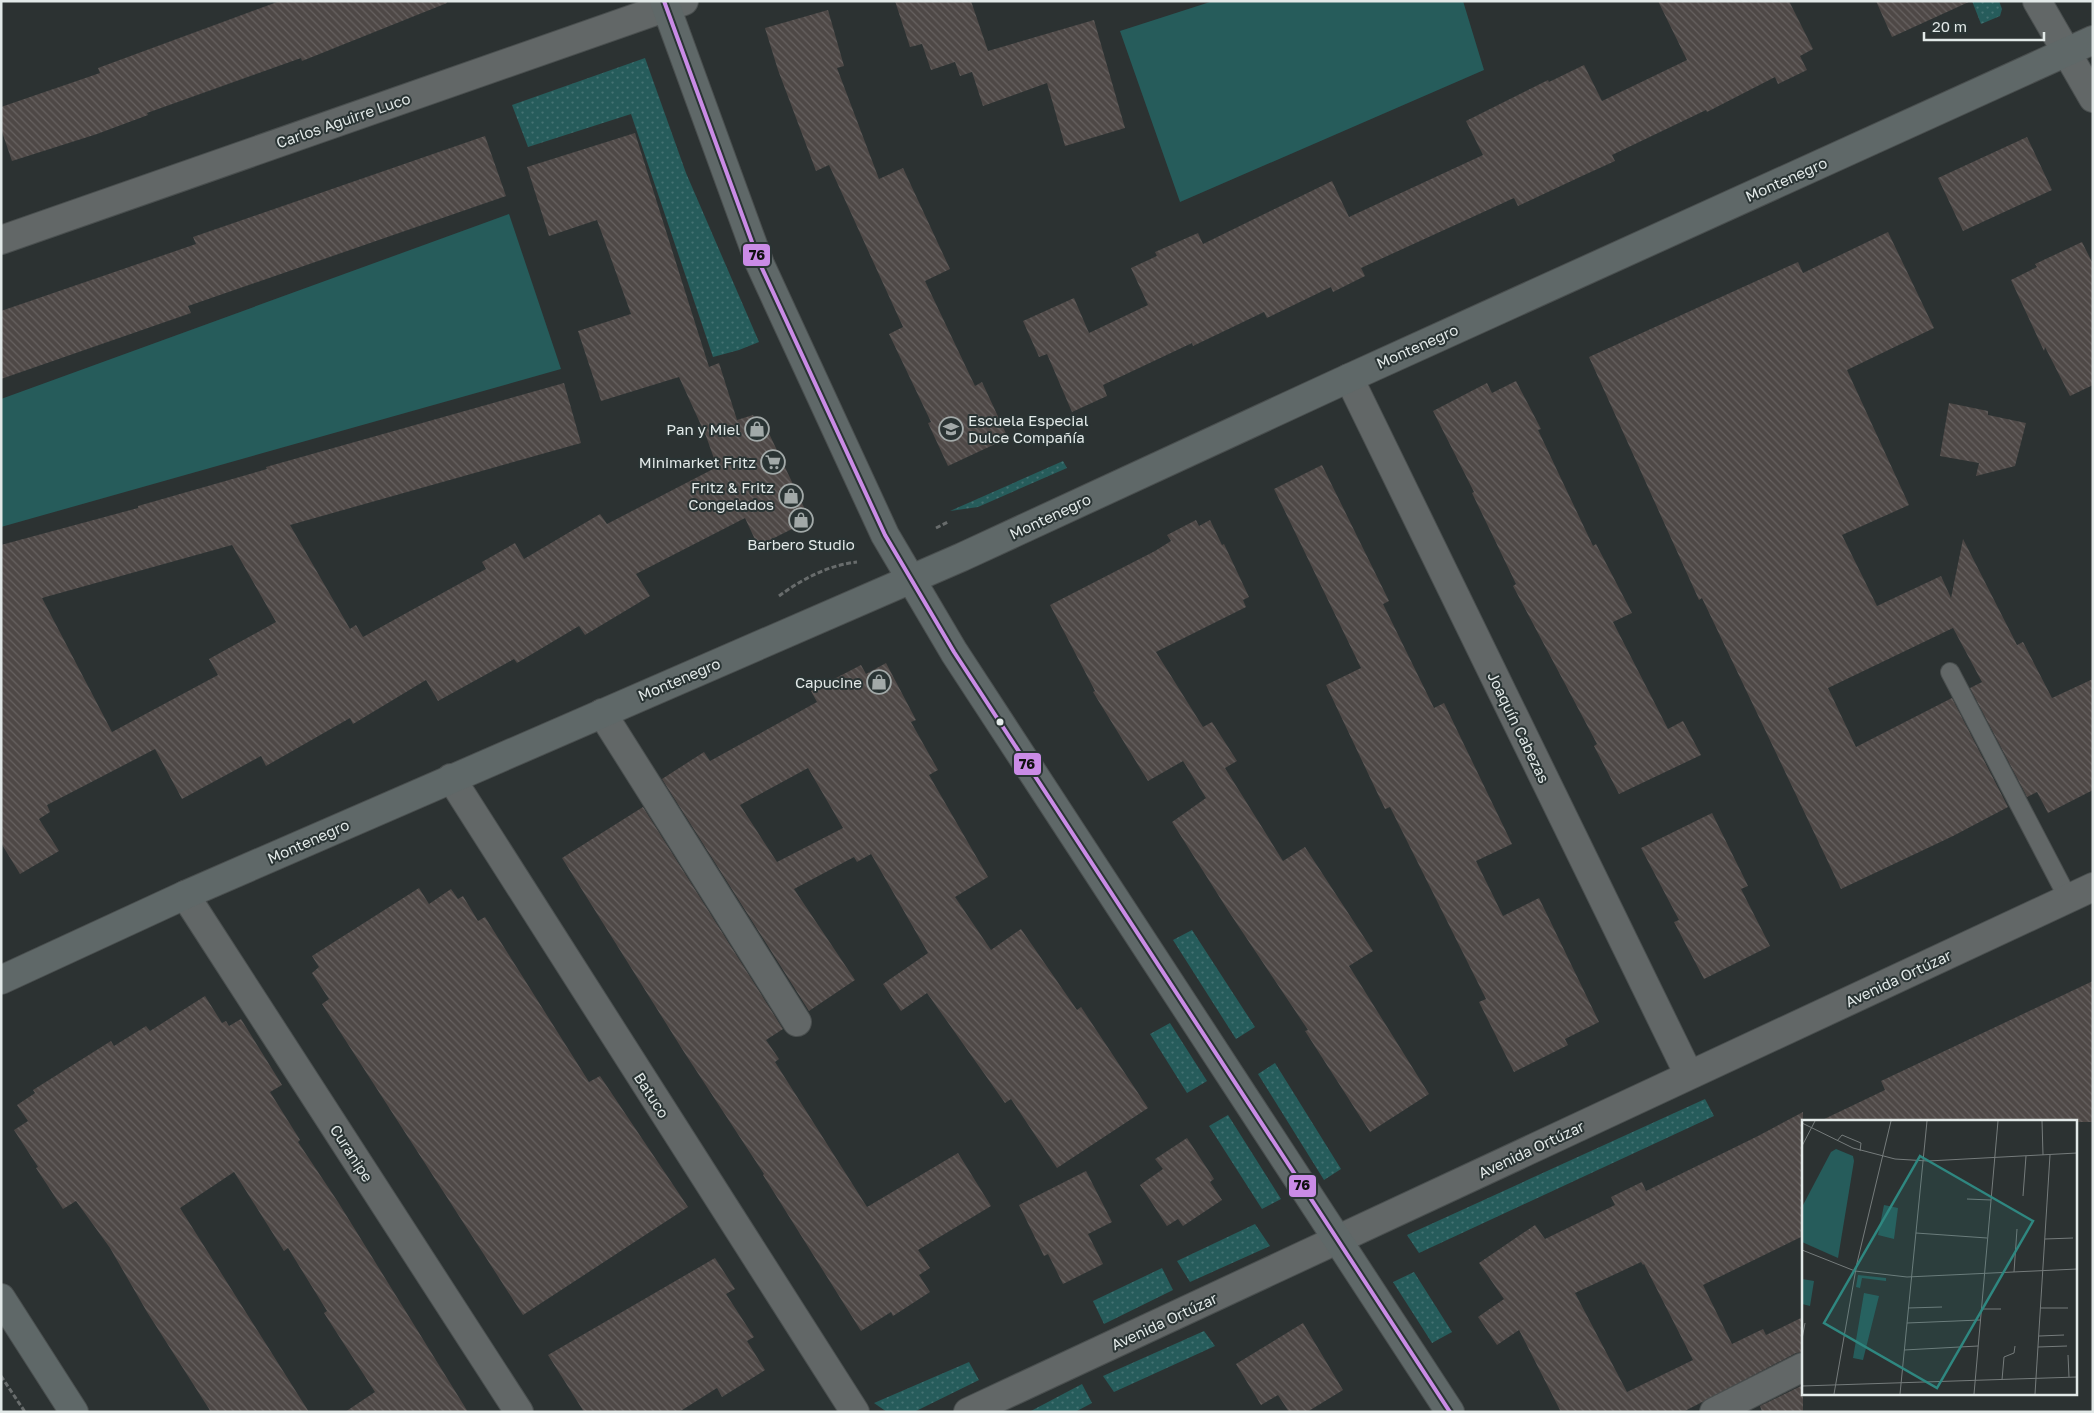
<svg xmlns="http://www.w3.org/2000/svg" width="2094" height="1413" viewBox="0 0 2094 1413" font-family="'Golos Text',sans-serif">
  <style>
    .grass { fill: url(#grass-dots) }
    .garden { fill: #265c5b }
    .building { fill: url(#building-back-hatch); fill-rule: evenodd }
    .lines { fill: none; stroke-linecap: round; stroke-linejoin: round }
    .lane-casing { stroke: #4a4f4f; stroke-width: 20 }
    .street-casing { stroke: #4a4f4f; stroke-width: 30 }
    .secondary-casing { stroke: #4a4f4f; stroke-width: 30 }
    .path { stroke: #686c6c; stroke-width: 3; stroke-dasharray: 5 2.5; stroke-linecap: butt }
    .lane { stroke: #626767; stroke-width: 18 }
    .street { stroke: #626767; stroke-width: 28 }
    .secondary { stroke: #5f6868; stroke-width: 28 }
    .bus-1-casing { stroke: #2a3434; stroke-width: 8 }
    .bus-1 { stroke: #ca8be6; stroke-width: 4 }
    .bus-dot { fill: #e2e9e8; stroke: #2a3434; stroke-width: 2 }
    .labels { text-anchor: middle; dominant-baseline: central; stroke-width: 4; stroke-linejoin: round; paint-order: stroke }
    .street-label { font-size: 15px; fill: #e2e9e8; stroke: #2a3434 }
    .poi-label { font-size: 15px; fill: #e2e9e8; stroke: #2a3434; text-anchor: end }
    .inset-road { fill: none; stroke: #757b7b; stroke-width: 1 }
    .view { fill: #2f8780; fill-opacity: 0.15; stroke: #2f8780; stroke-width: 2.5 }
    .inset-edge { fill: none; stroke: #e2e9e8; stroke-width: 2.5 }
    .line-badge { stroke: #2a3434; stroke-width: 2 }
    .pale-badge-label { font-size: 14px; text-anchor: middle; font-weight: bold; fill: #111 }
  </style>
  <defs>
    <pattern id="grass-dots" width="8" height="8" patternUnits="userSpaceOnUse" patternTransform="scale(1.25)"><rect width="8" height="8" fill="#265c5b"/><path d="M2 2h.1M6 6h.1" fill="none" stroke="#457373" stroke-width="1.8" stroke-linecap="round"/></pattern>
    <pattern id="building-back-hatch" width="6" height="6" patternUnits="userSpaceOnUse" patternTransform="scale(1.25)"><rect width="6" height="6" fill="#4e4846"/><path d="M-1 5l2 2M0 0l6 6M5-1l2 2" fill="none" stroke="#676261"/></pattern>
  </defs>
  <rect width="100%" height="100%" fill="#2c3232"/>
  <path class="grass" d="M1972 1H1999L2002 9 2000 16 1981 24Z
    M645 58 686 173 759 342 739 350 713 357 631 114 528 147 512 105Z
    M1063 461 1067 468 978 507 950 511Z
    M1192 930 1255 1027 1236 1039 1173 940Z
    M1170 1023 1207 1081 1187 1093 1150 1034Z
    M1275 1063 1341 1169 1324 1180 1258 1074Z
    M1705 1099 1714 1116 1419 1253 1407 1235Z
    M1228 1115 1281 1199 1262 1209 1209 1126Z
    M1255 1224 1270 1246 1190 1282 1177 1261Z
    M1162 1268 1173 1290 1104 1324 1093 1301Z
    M1414 1272 1452 1332 1432 1343 1393 1282Z
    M1204 1331 1215 1346 1114 1392 1103 1376Z
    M969 1362 979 1380 914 1412H887L874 1403Z
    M1082 1384 1092 1403 1075 1412H1029Z"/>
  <path class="garden" d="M1213 1H1463L1484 70 1180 202 1120 31Z
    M509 214 561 369 1 527V399Z"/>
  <path class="building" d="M280 1H447V3L302 61 301 58 147 113 148 115 97 134 12 161 1 129V107L100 73 98 68Z
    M895 1H971L988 51 1094 20 1125 128 1065 146 1047 83 983 106 972 72 960 76 955 62 931 70 922 44 910 47Z
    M1658 1H1789L1813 49 1800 56 1807 70 1778 84 1775 77 1707 112 1706 110 1612 155 1615 161 1582 176 1518 206 1514 198 1361 268 1365 276 1333 292 1331 287 1267 318 1264 312 1193 346 1192 343 1103 385 1107 396 1072 412 1047 354 1039 357 1023 321 1074 298 1089 333 1148 305 1131 268 1157 256 1155 252 1198 233 1203 244 1332 181 1349 217 1483 155 1466 121 1548 80 1549 82 1584 65 1602 101 1687 60Z
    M1876 1H1971L1892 37Z
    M828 10 844 66 837 68 879 179 903 168 950 269 925 281 975 386 982 382 1008 438 948 466 928 423 931 422 889 334 903 327 829 165 816 171 778 70 765 28Z
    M635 133 709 367 719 363 737 420 753 415 759 427 765 425 810 520 758 546 745 518 636 574 650 596 585 635 579 626 517 663 514 659 438 701 426 680 353 724 350 718 266 766 261 756 182 799 155 749 47 805 50 812 39 819 59 851 20 874 1 843V545L138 508V506L267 469 266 467 564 383 581 443 290 525 350 629 356 625 363 637 486 569 482 562 515 543 524 559 600 514 607 524 717 467 706 436 679 377 601 401 578 331 631 314 597 220 549 236 527 167ZM232 545 276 622 209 659 218 675 112 732 42 598Z
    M485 136 506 196 188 306 191 313 1 379V311L196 244 193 237Z
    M2027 137 2052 190 1963 231 1938 178Z
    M1888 232 1934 328 1847 370 1909 505 1842 535 1877 606 1941 576 1951 598 1963 539 2017 645 2023 642 2052 698 2093 679V790L2048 813 2037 792 2027 797 1970 688 1982 682 1953 628 1828 688 1856 747 1952 698 2008 807 1953 836 1841 889 1702 598 1699 600 1589 357 1798 262 1803 273Z
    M2082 242 2093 264V385L2070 396 2045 347 2044 351 2011 280 2037 267 2035 264Z
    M1516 381 1541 429 1538 430 1593 546 1596 544 1632 613 1613 622 1668 729 1683 721 1701 755 1619 794 1594 746 1597 744 1513 586 1516 584 1472 493 1474 492 1433 411 1487 383 1492 393Z
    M1949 403 1988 411V415L2026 423 2015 466 1976 476 1979 463 1940 456Z
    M1322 465 1389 601 1383 604 1434 708 1444 703 1512 844 1476 861 1503 916 1539 898 1599 1022 1565 1039 1568 1045 1514 1072 1479 1002 1486 999 1390 807 1385 809 1326 685 1361 668 1274 489Z
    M1196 520 1199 526 1210 520 1222 545 1224 544 1249 597 1243 600 1246 607 1156 652 1203 727 1212 722 1237 761 1225 768 1283 861 1305 847 1373 951 1349 966 1429 1094 1370 1132 1305 1031 1308 1030 1229 912 1172 822 1206 798 1183 761 1148 781 1093 692 1095 691 1050 605 1155 551 1171 541 1167 535Z
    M886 663 916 720 911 722 938 770 929 775 988 877 955 897 991 950 1021 929 1077 1010 1081 1007 1148 1108 1057 1168 1011 1099 1005 1103 927 993 901 1011 883 984 928 953 871 854 857 862 854 857 794 889 855 980 809 1011 662 779 704 752 710 761 817 702 811 691 861 665 866 674ZM808 768 843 828 777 862 740 805Z
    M643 807 783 1029 766 1040 779 1059 775 1062 867 1207 958 1153 991 1206 918 1250 930 1268 919 1275 930 1292 893 1316 891 1312 861 1331 763 1175 764 1174 684 1052 562 858Z
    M1712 813 1748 886 1741 889 1770 946 1704 979 1674 922 1679 920 1641 848Z
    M419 888 429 904 451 889 458 899 463 896 478 921 485 917 589 1082 600 1076 688 1207 523 1315 322 1004 329 999 312 973 319 967 312 956Z
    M2093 981V1122H1818L1885 1090 1881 1081Z
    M205 996 222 1023 226 1021 229 1026 241 1019 282 1085 270 1092 300 1140 298 1142 338 1202 468 1412H345L375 1392 324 1313 327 1311 288 1248 284 1251 234 1172 180 1208 309 1412H211L147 1312 110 1248 76 1201 63 1209 36 1168 38 1167 14 1130 28 1121 17 1105 35 1093 33 1090 111 1041 114 1046 146 1026 150 1031Z
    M1803 1112V1236L1703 1285 1732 1344 1763 1329 1766 1335 1803 1317V1352L1796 1353 1683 1412H1561L1519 1330 1497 1345 1478 1317 1504 1299 1479 1263 1535 1225 1545 1239 1615 1205 1611 1197 1642 1182 1646 1191 1758 1136ZM1641 1262 1643 1265 1644 1264 1693 1360 1627 1392 1575 1293Z
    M1187 1138 1214 1179 1210 1182 1222 1200 1183 1226 1178 1219 1167 1226 1140 1185 1163 1169 1155 1159Z
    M1086 1171 1112 1222 1088 1234 1103 1264 1063 1284 1048 1254 1044 1256 1019 1205Z
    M715 1258 735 1289 726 1294 754 1337 747 1341 765 1370 722 1397 717 1388 679 1412H584L548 1355Z
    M1303 1323 1343 1390 1307 1412H1289L1278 1395 1261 1405 1236 1364Z
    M1803 1385V1412H1762L1760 1406Z"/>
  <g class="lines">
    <g class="lane-casing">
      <path id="lane" d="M1950 672 2068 898"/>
    </g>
    <g class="street-casing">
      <path id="street" d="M2037 1 2093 98
        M1 240 684 1
        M1349 378 1689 1075
        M602 713 797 1022
        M451 778 855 1412
        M185 895 519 1412
        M968 1412 2093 887
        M1714 1412 1803 1367"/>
    </g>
    <g class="secondary-casing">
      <path id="secondary" d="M664 1 760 264 885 535 954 652 1450 1412
        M1 980 185 895 962 557 1349 378 2093 40
        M1 1298 74 1412"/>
    </g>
    <path class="path" d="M936 528 948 522
      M779 596C802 579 829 565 857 562
      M1 1376 25 1412"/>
    <use href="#lane" class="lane"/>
    <use href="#street" class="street"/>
    <use href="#secondary" class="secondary"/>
    <g class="bus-1-casing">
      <path id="bus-1" d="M664 1 760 264 885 535 954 652 1450 1412"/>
    </g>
    <use href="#bus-1" class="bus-1"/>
  </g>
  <defs>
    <g id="shop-ring" transform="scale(1.25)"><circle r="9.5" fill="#2a3434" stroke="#a2a9a8" stroke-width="1.5"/><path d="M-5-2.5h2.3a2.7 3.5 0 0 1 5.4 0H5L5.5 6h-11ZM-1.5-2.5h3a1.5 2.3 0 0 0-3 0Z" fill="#a2a9a8"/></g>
    <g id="school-ring" transform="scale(1.25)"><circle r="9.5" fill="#2a3434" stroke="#a2a9a8" stroke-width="1.5"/><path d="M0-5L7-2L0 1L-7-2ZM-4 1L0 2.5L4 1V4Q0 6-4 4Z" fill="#a2a9a8"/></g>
    <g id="supermarket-ring" transform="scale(1.25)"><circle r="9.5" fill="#2a3434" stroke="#a2a9a8" stroke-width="1.5"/><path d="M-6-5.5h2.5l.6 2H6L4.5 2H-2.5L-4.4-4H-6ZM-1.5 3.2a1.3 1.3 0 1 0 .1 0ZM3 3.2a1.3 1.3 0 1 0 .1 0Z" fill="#a2a9a8"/></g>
  </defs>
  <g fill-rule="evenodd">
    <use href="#shop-ring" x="757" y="429"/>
    <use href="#school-ring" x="951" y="429"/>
    <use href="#supermarket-ring" x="773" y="462"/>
    <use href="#shop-ring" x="791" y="496"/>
    <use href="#shop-ring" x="801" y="520"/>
    <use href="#shop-ring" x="879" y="682"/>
  </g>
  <circle class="bus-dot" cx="1000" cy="722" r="4.5"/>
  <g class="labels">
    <g class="street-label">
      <text transform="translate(343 120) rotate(-19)">Carlos Aguirre Luco</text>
      <text transform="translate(1786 179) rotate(-24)">Montenegro</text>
      <text transform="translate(1417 346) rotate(-24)">Montenegro</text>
      <text transform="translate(1050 516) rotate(-25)">Montenegro</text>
      <text transform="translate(679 679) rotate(-23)">Montenegro</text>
      <text transform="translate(1519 727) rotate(64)">Joaquín Cabezas</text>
      <text transform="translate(308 841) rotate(-24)">Montenegro</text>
      <text transform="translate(1898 978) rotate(-25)">Avenida Ortúzar</text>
      <text transform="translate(652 1095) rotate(57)">Batuco</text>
      <text transform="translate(1531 1149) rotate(-25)">Avenida Ortúzar</text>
      <text transform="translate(352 1153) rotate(57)">Curanipe</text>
      <text transform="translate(1164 1321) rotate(-25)">Avenida Ortúzar</text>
    </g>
    <g class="poi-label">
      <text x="968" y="420" text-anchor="start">Escuela Especial<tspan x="968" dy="17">Dulce Compañía</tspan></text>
      <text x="740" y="429">Pan y Miel</text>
      <text x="756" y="462">Minimarket Fritz</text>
      <text x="774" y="487">Fritz &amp; Fritz<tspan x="774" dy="17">Congelados</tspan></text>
      <text x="801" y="544" text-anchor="middle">Barbero Studio</text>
      <text x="862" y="682">Capucine</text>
    </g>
  </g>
  <g transform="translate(1802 1120)">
    <rect width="275" height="275" fill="#2c3232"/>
    <path d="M56 155 84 158V161L60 158 58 168 54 167Z" fill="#265c5b"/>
    <path d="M34 29 51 36 52 41 36 138 0 122V87L29 32Z" fill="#265c5b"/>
    <path d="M82 85 96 88 92 119 76 115ZM0 159 12 161 8 186 0 184ZM62 173 77 176 61 240 51 238Z" fill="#265c5b"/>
    <path class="inset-road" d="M240 1 241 35M0 3 51 28 93 39 126 41 275 33M35 21 40 15 59 23 58 31M0 26 13 1M221 76 224 36M165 79 189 80M114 113 185 118M243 119 271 118M0 130 53 151 105 157 275 149M212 152 215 109M106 188 140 187M238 188H266M179 189H199M105 203 178 200M237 216 262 215M0 219 3 203M236 227 265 226M102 230 176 226M266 235 267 257M200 260 202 237 212 233 213 226M0 266 275 257M32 274 55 143 89 1M98 274 125 1M172 274 196 1M233 274 248 35"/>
    <path class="view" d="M118 36 231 101 135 268 22 203Z"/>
    <rect width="275" height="275" class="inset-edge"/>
  </g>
  <g class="line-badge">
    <rect x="742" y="243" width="29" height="24" rx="5" fill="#ca8be6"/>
    <rect x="1013" y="752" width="29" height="24" rx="5" fill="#ca8be6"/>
    <rect x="1288" y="1174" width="29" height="24" rx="5" fill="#ca8be6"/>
  </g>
  <g class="pale-badge-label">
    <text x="757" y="260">76</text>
    <text x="1027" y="769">76</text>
    <text x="1302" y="1190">76</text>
  </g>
  <rect width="2094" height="1413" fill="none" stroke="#e2e9e8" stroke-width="5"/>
  <path d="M1924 32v8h120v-8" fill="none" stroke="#e2e9e8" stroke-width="2.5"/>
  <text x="1932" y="32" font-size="15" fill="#e2e9e8" stroke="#2a3434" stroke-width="4" paint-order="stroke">20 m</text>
</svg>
